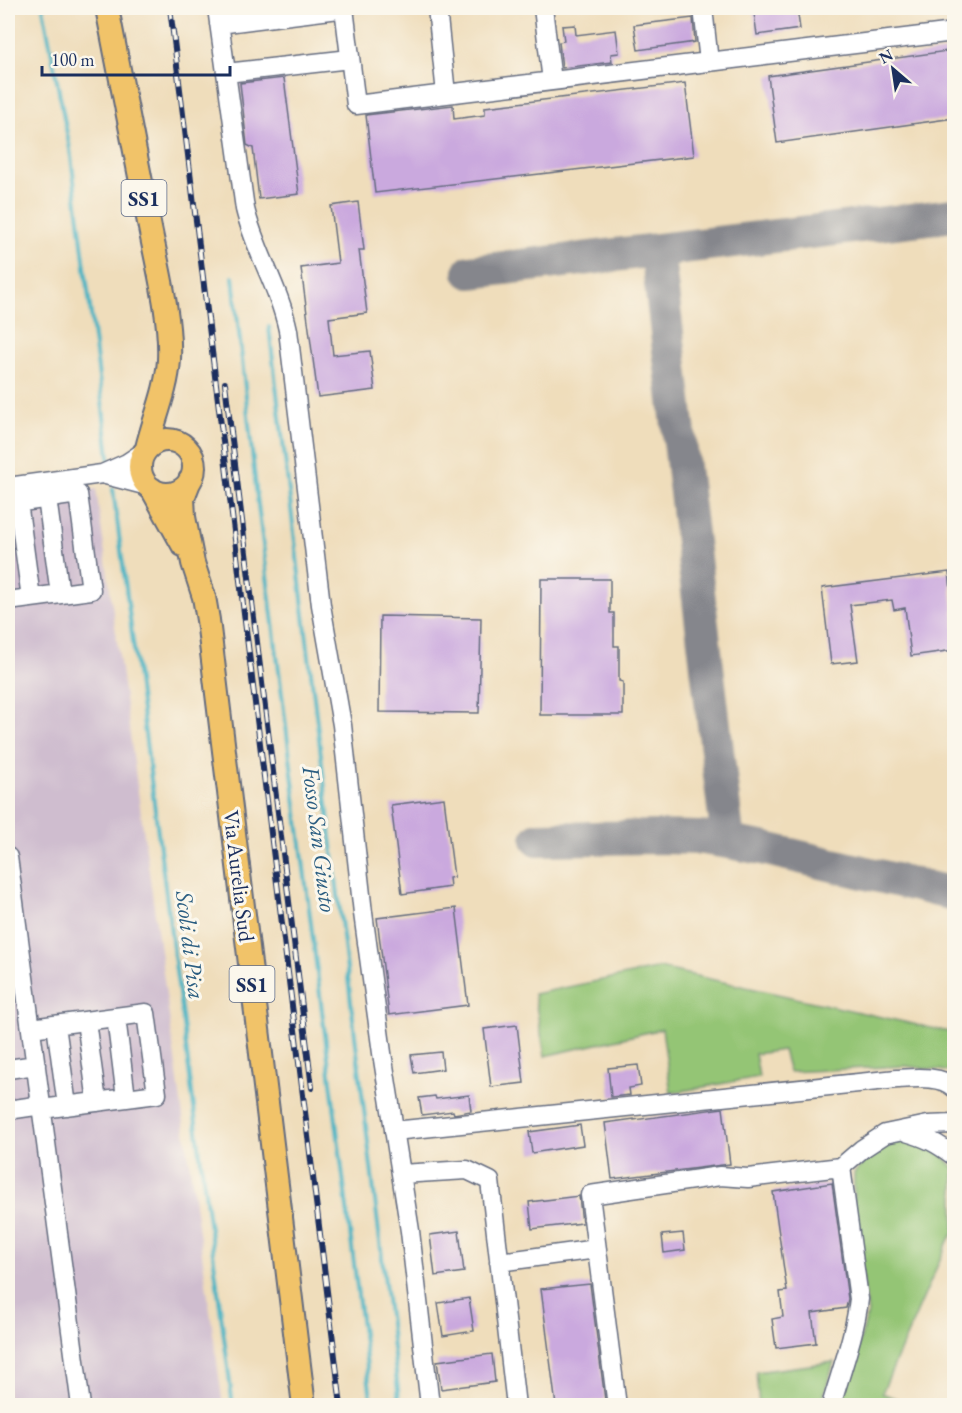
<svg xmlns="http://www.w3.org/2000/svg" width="962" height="1413" viewBox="0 0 962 1413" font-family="'EB Garamond',serif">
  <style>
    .industrial { fill: #cfbdcf }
    .green { fill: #94c575; stroke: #587a6a; stroke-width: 1.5 }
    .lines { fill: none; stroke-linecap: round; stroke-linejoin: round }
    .stream { stroke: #46b3c3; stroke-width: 4 }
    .taxiway { stroke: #85868c; stroke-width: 34 }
    .building { fill: #caa9de }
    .minor-casing { stroke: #656c7f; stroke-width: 21 }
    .major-casing { stroke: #656c7f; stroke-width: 26 }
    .minor { stroke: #fff; stroke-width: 18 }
    .major { stroke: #f1c369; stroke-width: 22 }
    .rail-casing { stroke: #1b2f5e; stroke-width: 6 }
    .rail { stroke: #fbf7ec; stroke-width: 4; stroke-dasharray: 11; stroke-linecap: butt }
    .labels { text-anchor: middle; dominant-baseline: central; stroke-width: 6; stroke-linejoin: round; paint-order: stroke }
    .shield { fill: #fbf7ec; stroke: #5e6b89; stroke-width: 1.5 }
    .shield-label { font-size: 21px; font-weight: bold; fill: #1b2f5e }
    .street-label { font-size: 22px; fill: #1b2f5e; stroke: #fbf7ec }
    .water-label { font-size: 24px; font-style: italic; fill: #2a5d81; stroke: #fbf7ec }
  </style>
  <rect width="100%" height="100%" fill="#fbf7ec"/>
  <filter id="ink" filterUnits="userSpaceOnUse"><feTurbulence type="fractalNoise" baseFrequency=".0167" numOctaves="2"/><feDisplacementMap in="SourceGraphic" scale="12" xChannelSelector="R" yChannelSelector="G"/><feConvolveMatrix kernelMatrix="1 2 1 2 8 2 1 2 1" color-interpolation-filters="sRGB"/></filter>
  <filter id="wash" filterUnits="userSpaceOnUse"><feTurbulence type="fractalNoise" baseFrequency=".008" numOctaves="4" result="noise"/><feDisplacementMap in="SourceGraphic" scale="24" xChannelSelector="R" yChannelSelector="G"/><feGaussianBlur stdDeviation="1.35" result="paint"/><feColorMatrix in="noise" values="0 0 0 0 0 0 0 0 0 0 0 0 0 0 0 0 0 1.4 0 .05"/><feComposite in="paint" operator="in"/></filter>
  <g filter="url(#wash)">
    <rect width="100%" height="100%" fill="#efddbb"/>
    <path class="industrial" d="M96 489 223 1405H8V502Z"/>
    <path class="green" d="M660 968 954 1033V1072L905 1066 789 1072 783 1050 755 1054 759 1077 671 1093 662 1029 545 1056 534 994Z
      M900 1140C930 1142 934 1144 954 1168V1233L949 1239 882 1393 912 1405 841 1406 868 1313 853 1215 854 1173 882 1144Z
      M834 1362 821 1405H759L756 1372Z"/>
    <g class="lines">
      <path class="stream" d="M43 8 70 149 110 464
        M233 277 256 489 372 1406
        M269 327 400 1406
        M113 489 233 1406"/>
      <path class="taxiway" d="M657 250 728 842
        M470 272 954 215
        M538 839 657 837 702 838 728 842 762 848 954 894"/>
    </g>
    <g id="blocks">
      <path class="building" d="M793 8H797L800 29 757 35 754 13Z
        M693 18 695 42 638 50 634 25Z
        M575 25 576 35 616 30 619 53 611 54 612 62 562 68 559 42 564 41 562 26Z
        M954 50V118L777 143 768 76Z
        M284 78 299 194 259 199 253 148 247 145 240 83Z
        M685 83 694 156 375 193 366 115 453 105 454 119 485 115V107Z
        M358 202 364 250H359L367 313 329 318 333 355 370 351 375 390 318 397 301 268 338 263 331 206Z
        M949 572 954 618V650L911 656 905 608 894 610 892 600 850 605 858 661 831 664 822 588Z
        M541 579H610V613H614V646H619V681L623 682V715H540Z
        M380 616 481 618 479 713 379 712Z
        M444 798 454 877 449 878 450 887 402 894 391 805Z
        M456 908 468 1005 389 1015 377 918Z
        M517 1025 524 1083 491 1087 484 1029Z
        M441 1052 443 1069 414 1073 411 1055Z
        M638 1065 641 1086 629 1088 630 1095 611 1097 608 1068Z
        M469 1095 471 1111 454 1114 453 1111 422 1115 419 1098 435 1096 436 1099Z
        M723 1108 730 1164 612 1179 605 1123 634 1119V1120Z
        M580 1125 583 1145 532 1153 529 1132Z
        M832 1183 848 1299 846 1308 812 1313 816 1343 776 1348 772 1319 783 1317 780 1292 787 1291 773 1192Z
        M579 1196 582 1223 532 1229 529 1202Z
        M459 1231 464 1272 435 1276 430 1235Z
        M683 1233 685 1250 664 1253 662 1235Z
        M590 1284 605 1400 556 1406 541 1289Z
        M469 1298 474 1331 443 1336 438 1303Z
        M492 1354 495 1382 441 1389 437 1361Z"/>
    </g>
  </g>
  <g filter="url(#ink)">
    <use href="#blocks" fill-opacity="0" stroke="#656c7f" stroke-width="1.5"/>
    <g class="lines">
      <g class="minor-casing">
        <path id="minor" d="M217 8 245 209C255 251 279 287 288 330L321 605 342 725 363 913 382 1053 410 1231 430 1406
          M344 8 356 105 954 32
          M437 8 446 94
          M543 8 552 81
          M703 8 709 62
          M219 24 347 8
          M226 73 350 59
          M102 474 148 486
          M8 487 102 474 127 463 145 451
          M47 498 60 594
          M18 502 31 598
          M8 504 78 494 91 590 8 601
          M8 857 81 1406
          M116 1017 126 1098
          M86 1021 97 1102
          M56 1025 67 1106
          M31 1028 146 1013 157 1094 42 1109
          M8 1069 36 1065
          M8 1110 42 1105
          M394 1131 897 1079C914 1078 942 1075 954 1088
          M906 1132C927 1138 937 1143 954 1156
          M841 1167 862 1149 885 1134 928 1125 954 1124
          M401 1174 467 1170 490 1181 516 1406
          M499 1262 597 1249
          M617 1406 590 1195 720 1176 748 1178 841 1167 859 1299C855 1334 841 1371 831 1406"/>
      </g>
      <g class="major-casing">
        <path id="major" d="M107 8C121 81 136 155 150 228 158 268 171 319 169 360 167 390 154 419 147 448
          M140 467a27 27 0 1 1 54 0a27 27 0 1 1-54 0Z
          M190 480 183 498 184 517 193 563 204 597 208 620 304 1406
          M152 489 183 545"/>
      </g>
      <use href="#minor" class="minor"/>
      <use href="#major" class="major"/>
      <g class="rail-casing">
        <path id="rail" d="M170 8 341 1406
          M225 383 312 1088"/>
      </g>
      <use href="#rail" class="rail"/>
    </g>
  </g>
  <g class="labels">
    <g class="shield">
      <rect x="121.5" y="180" width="45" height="36" rx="4.5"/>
      <rect x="229.5" y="966" width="45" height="36" rx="4.5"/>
    </g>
    <g class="shield-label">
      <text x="144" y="198">SS1</text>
      <text x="252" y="984">SS1</text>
    </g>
    <g class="street-label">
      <text transform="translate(239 876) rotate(83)">Via Aurelia Sud</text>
    </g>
    <g class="water-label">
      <text transform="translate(320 839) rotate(83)">Fosso San Giusto</text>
      <text transform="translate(191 945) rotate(83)">Scoli di Pisa</text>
    </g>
  </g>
  <rect width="962" height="1413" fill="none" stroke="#fbf7ec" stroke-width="30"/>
  <g transform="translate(893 69) rotate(331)" stroke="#fbf7ec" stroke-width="4.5" paint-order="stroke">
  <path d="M0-4.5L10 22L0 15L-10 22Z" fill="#1b2f5e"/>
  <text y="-9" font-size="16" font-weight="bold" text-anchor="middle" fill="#1b2f5e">N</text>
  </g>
  <path d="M42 66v9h188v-9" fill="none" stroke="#1b2f5e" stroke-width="3"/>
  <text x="51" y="66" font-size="18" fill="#1b2f5e" stroke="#fbf7ec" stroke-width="4.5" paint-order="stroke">100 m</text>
</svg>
